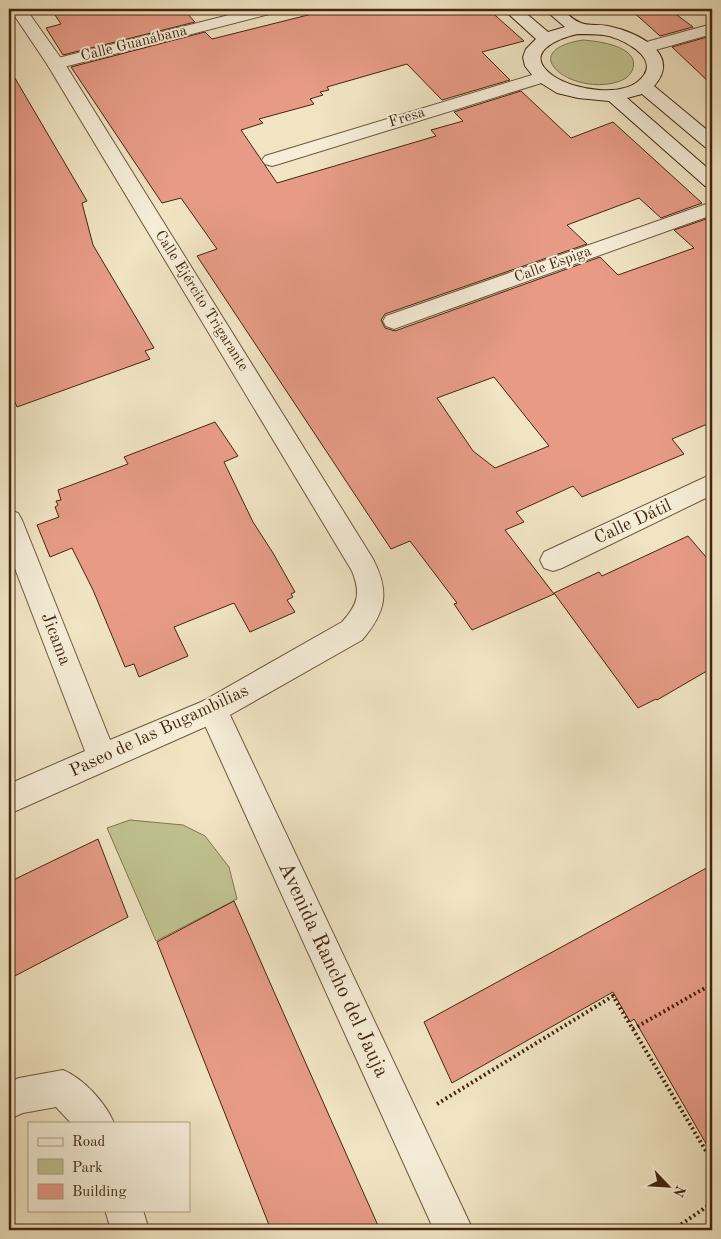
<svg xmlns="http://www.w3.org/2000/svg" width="721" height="1239" viewBox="0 0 721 1239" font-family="'Old Standard TT',serif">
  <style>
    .green { fill: #c0c290; stroke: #82744f }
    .building { fill: #e79b87; stroke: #44260e; fill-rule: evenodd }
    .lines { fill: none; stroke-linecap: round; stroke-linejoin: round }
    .minor-casing { stroke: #6f563b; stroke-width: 2 }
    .tertiary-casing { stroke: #6f563b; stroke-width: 2 }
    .secondary-casing { stroke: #44260e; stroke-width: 2 }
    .path { stroke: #44260e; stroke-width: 4; stroke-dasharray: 2 3; stroke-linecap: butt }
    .minor { fill: #f5edd8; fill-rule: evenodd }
    .tertiary { fill: #f5edd8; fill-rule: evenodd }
    .secondary { fill: #f5edd8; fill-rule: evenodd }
    .labels { text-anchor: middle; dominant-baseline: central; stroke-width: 4; stroke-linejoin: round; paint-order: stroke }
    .far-street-label { font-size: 15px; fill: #44260e; stroke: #f5edd8 }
    .street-label { font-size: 18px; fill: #44260e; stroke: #f5edd8 }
    .near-street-label { font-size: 21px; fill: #44260e; stroke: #f5edd8 }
  </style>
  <rect width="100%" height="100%" fill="#f0e4c3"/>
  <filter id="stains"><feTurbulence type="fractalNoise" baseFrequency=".004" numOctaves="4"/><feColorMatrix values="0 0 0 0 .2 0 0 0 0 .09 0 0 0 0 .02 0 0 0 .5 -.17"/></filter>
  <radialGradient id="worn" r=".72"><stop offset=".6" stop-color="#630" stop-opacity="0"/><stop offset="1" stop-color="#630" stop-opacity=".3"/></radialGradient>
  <path class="green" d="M583 40C597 41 639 46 633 68 631 76 624 80 617 82 572 96 513 51 583 40Z
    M130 820 183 825 205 836 229 867 237 899 156 941 107 828Z"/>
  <path class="building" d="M51 9H183L195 22 63 55 46 28 61 24Z
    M332 9H488L524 41 482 52 510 80 442 100 407 64 327 87 329 90 320 92 323 95 310 99 314 104 259 119 263 123 241 130 277 183 436 136 431 130 463 121 454 112 521 91 571 138 613 122 702 203 661 218 639 198 567 225 587 244 385 314 381 320 385 328 395 331 600 257 618 275 694 248 674 230 712 217V422L672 439 684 454 582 497 573 486 516 512 524 522 505 530 554 594 472 630 454 604 457 603 410 541 391 549 197 256 217 249 181 198 162 203 71 67 205 32 212 39ZM494 377 549 446 495 468 473 451 437 398Z
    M630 9H669L693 27 660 36Z
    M707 37 712 42V85L672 47Z
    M9 68 87 201 82 203 93 245 154 348 145 351 150 359 17 407 9 388Z
    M215 422 238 456 224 462 253 522 273 553 295 592 291 594 293 597 287 600 295 612 250 632 234 603 174 627 188 656 139 677 134 664 125 667 93 590 72 548 50 557 37 525 59 517 55 507 58 505 56 501 61 500 58 490 128 464 124 457Z
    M688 536 712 564V668L657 700 656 699 638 708 554 593 599 572 602 576Z
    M98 839 128 917 9 979V882Z
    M712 865V1154L634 1019 630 1022 613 992 452 1083 424 1022Z
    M234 901 275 994 380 1230H271L157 942Z"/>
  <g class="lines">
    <g class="minor-casing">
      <path id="minor" d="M253 9H279L277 12 56 69 50 68 47 64 50 60Z
        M712 24V34L645 53 639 52 636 48 639 44Z
        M542 72 548 73 551 77 548 81 279 164 272 166 265 164 262 160 265 156Z
        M712 202V215L402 326 394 329 386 326 383 321 386 316Z
        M712 474V495L562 568 553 571 544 568 540 560 544 552Z
        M9 510 18 513 22 520 110 740 213 697 223 701 228 710 223 719 9 814V784L85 751 9 553Z
        M63 1070C84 1079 105 1102 114 1123H71L56 1107 23 1113 9 1119V1082L19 1078Z
        M105 1210H143L149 1230H111Z"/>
    </g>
    <g class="tertiary-casing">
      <path id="tertiary" d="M10 9H26L65 64 373 559C390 592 386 612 362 640L230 715 473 1230H434L198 710 203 701 342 622C358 604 361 594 352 571L47 64Z"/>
    </g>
    <g class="secondary-casing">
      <path id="secondary" d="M503 9H521L548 32 565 27 544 9C571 7 562 15 581 23 588 26 600 24 608 26 636 32 683 53 654 86L712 134V149L705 147 642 94 627 98 712 172V188L705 186 609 101 578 98 557 93 536 80 525 66 523 57 526 49 536 39ZM578 34C588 34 599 34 609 36 623 40 657 56 644 75 628 100 572 90 552 75 522 53 558 38 578 34Z"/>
    </g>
    <path class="path" d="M633 1029 712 984
      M437 1104 613 996 712 1161
      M673 1230 712 1203"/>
    <use href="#minor" class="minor"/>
    <use href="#tertiary" class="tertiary"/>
    <use href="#secondary" class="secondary"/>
  </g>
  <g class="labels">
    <g class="far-street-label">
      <text transform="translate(134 44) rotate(-14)">Calle Guanábana</text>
      <text transform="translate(407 118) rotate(-17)">Fresa</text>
      <text transform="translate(553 265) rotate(-20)">Calle Espiga</text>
      <text transform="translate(201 301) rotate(58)">Calle Ejército Trigarante</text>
    </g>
    <g class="street-label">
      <text transform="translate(633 522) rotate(-25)">Calle Dátil</text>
      <text transform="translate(56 639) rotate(69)">Jicama</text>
      <text transform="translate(159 731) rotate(-25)">Paseo de las Bugambilias</text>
    </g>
    <g class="near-street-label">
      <text transform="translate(333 970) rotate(65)">Avenida Rancho del Jauja</text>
    </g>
  </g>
  <rect width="721" height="1239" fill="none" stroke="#f0e4c3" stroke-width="30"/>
  <rect x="10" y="10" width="701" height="1219" fill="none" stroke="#44260e" stroke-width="2.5"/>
  <rect x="15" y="15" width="691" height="1209" fill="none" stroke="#44260e"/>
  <rect x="28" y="1122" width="162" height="90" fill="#f5edd8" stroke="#ae9d87"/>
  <rect x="38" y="1138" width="25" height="8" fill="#f5edd8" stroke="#ae9d87"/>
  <text x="72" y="1146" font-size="15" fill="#44260e">Road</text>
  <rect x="38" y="1159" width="25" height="15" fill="#c0c290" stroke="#ae9d87"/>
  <text x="72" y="1172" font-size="15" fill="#44260e">Park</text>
  <rect x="38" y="1184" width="25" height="15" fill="#e79b87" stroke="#ae9d87"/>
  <text x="72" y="1196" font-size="15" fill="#44260e">Building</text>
  <g transform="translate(668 1186) rotate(115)" stroke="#f5edd8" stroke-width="4" paint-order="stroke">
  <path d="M0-4L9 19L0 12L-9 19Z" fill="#44260e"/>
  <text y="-8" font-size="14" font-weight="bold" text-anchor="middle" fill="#44260e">N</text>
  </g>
  <rect width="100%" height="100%" filter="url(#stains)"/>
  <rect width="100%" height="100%" fill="url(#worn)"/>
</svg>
